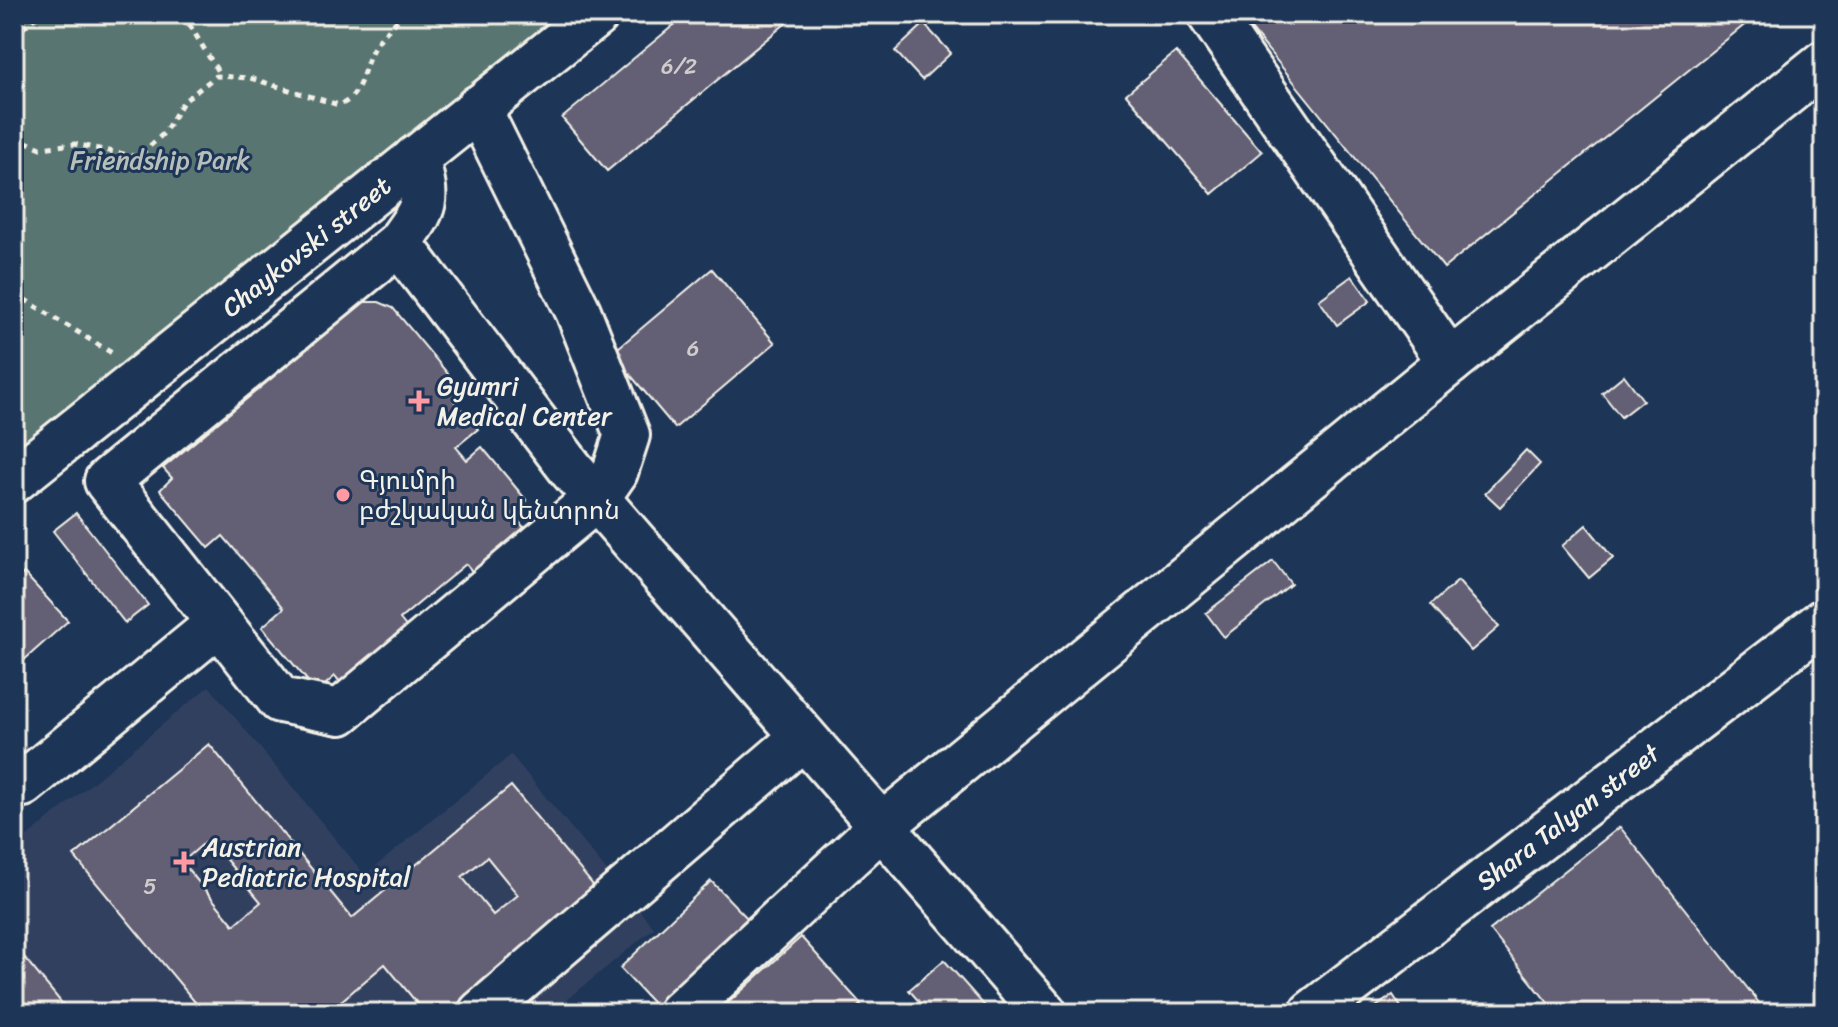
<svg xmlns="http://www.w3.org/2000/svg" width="1838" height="1027" viewBox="0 0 1838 1027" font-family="Sriracha,'Noto Sans Armenian',sans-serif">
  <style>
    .built { fill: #324160 }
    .green { fill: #587572; stroke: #a6b3ad; stroke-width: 2 }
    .building { fill: #635e74; stroke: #f4f1e8; stroke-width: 2; fill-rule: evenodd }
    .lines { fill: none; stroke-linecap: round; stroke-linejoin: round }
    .minor-casing { stroke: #f4f1e8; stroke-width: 50 }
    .path { stroke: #f4f1e8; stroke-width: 5; stroke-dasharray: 6 6; stroke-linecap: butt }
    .minor { stroke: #1d3557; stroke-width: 44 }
    .poi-dot { fill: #ff9aa2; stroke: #1d3557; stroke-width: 3 }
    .labels { text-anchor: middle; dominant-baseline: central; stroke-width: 6; stroke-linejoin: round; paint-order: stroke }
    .number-label { font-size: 22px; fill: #d0cccb }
    .park-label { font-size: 26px; fill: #b6bfb9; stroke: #1d3557 }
    .street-label { font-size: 26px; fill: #f4f1e8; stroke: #1d3557 }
    .poi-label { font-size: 26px; fill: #f4f1e8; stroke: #1d3557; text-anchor: start }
  </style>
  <rect width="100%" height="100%" fill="#1d3557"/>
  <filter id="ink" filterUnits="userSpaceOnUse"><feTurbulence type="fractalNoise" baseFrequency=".0125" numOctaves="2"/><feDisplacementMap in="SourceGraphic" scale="16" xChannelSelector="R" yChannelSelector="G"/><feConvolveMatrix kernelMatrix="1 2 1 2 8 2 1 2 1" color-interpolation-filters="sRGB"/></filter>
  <g filter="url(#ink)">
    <path class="built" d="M209 686 365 875 511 755 654 928 551 1013H14V848Z"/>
    <path class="green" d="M14 14H576L14 461Z"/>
    <path class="building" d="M687 14H797L607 171 562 118Z
      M1239 14H1758L1444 268Z
      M924 24 951 53 922 80 895 51Z
      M1176 52 1262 152 1212 194 1126 94Z
      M712 269 775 343 675 428 612 353Z
      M1352 276 1370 301 1337 325 1319 300Z
      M364 302H379L393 308 464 393 454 401 478 429 456 447 467 460 482 447 527 501 512 514 528 532 476 576 466 564 400 619 412 634 346 689 335 676 317 692 262 627 284 608 223 536 209 548 160 490 172 478 163 468Z
      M1624 375 1643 400 1621 417 1602 393Z
      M1526 450 1540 464 1500 507 1485 493Z
      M76 513 148 605 125 623 53 531Z
      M1586 525 1613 558 1589 578 1562 546Z
      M1273 561 1291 584 1224 637 1206 613Z
      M24 573 68 621 14 669V582Z
      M1458 581 1499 627 1471 651 1430 605Z
      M209 744 352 918 511 786 603 897 463 1013H425L385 964 333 1008 337 1013H204L74 856ZM209 839 261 902 234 925 182 862ZM487 857 518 895 493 915 462 877Z
      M1620 827 1767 1013H1556L1490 930Z
      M711 881 753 924 661 1012 620 968Z
      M801 937 861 1004 851 1013H717Z
      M14 945 70 1013H14Z
      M944 960 991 1013H929L909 990Z
      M1393 995 1405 1013H1367Z"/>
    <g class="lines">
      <g class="minor-casing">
        <g id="minor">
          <path d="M1210 14 1450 362"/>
          <path d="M416 158C429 203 426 206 399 243L107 481 280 700 340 712 597 498 615 472 627 435 578 311 478 108"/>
          <path d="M399 243 571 469 1044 1013"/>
          <path id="s1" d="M14 480 597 14"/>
          <path d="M23 784 219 623"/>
          <path d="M481 1013 802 738"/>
          <path d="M680 1013 883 825 1450 362 1824 63"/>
          <path id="s2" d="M1312 1013 1824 621"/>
        </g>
      </g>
      <path class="path" d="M183 14 220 75
        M14 36 39 14
        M14 137 41 148 75 144 138 157 164 133 183 102 216 76 250 78 339 105C362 98 363 66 374 47 382 35 394 24 404 14
        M14 293 112 353"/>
      <use href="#minor" class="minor"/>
    </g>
  </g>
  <g class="poi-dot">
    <path d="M415 389h8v8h8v8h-8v8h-8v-8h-8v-8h8z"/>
    <circle cx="343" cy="495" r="8"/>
    <path d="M180 850h8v8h8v8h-8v8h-8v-8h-8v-8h8z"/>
  </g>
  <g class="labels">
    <g class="number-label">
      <text x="679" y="66">6/2</text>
      <text x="693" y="348">6</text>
      <text x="150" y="886">5</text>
    </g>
    <g class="park-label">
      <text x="160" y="160">Friendship Park</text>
    </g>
    <g class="street-label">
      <text stroke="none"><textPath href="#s1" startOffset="374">Chaykovski street</textPath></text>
      <text stroke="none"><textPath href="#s2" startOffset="322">Shara Talyan street</textPath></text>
    </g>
    <g class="poi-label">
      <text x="437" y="386">Gyumri<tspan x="437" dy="30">Medical Center</tspan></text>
      <text x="359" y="480">Գյումրի<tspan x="359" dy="30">բժշկական կենտրոն</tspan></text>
      <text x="202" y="847">Austrian<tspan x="202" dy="30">Pediatric Hospital</tspan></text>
    </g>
  </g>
  <rect width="1838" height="1027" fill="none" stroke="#1d3557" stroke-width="48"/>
  <rect x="24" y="24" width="1790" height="979" fill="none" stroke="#f4f1e8" stroke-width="3" filter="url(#ink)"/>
</svg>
